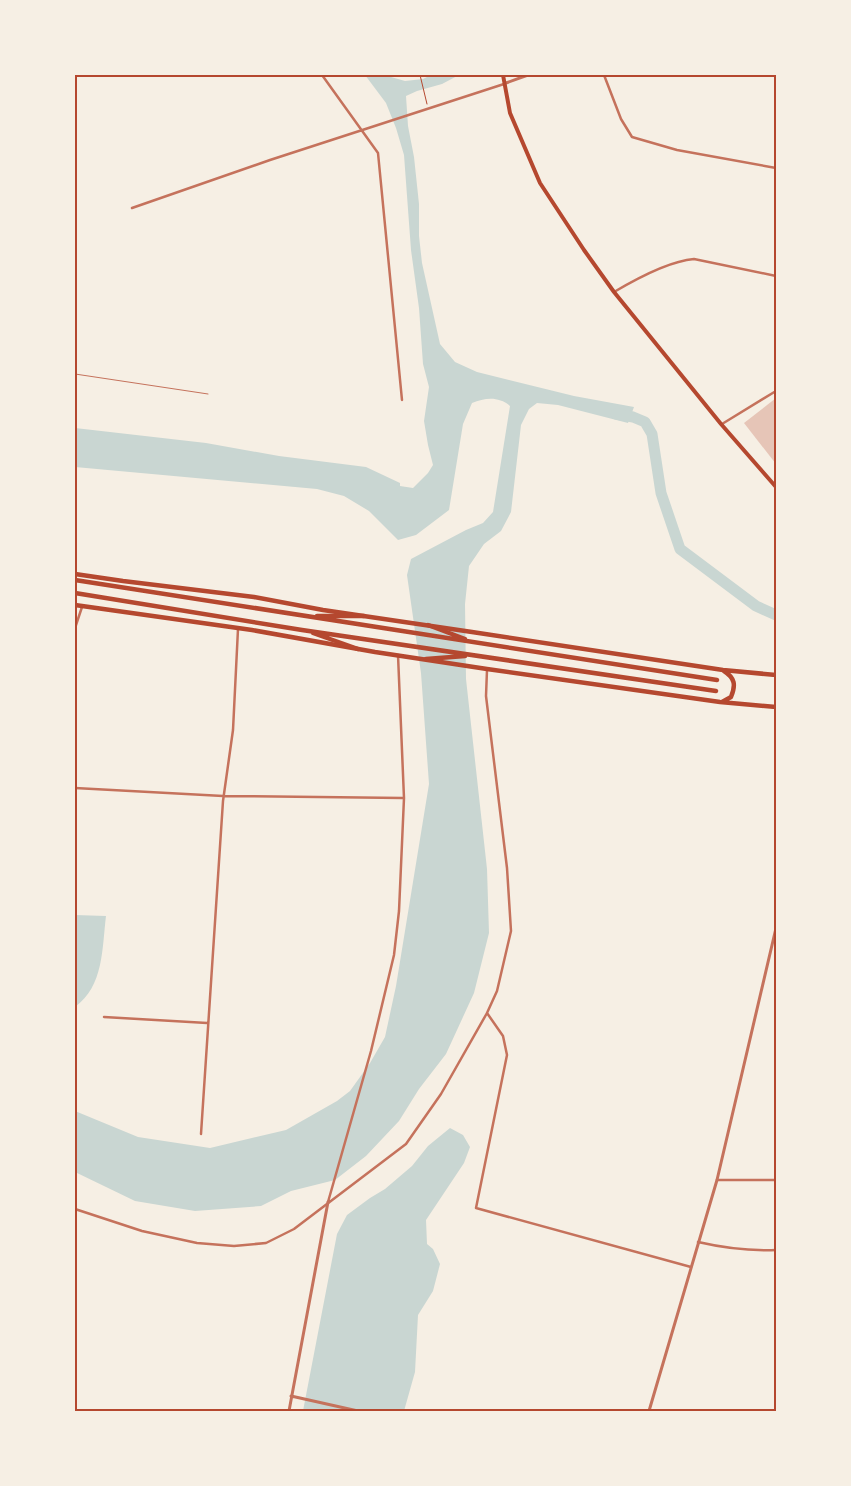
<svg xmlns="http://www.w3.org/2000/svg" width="851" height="1486" viewBox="0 0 851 1486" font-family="Commissioner,sans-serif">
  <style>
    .water { fill: #c9d6d2 }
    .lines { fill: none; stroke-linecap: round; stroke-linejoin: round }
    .river { stroke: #c9d6d2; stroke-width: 11 }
    .building { fill: #e6c5b7 }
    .path { stroke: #b5482f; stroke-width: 1 }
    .service { stroke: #c5725c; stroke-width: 1 }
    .minor { stroke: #c5725c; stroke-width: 2.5 }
    .tertiary { stroke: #c5725c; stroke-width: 3 }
    .secondary { stroke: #b5482f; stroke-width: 4 }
    .primary { stroke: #b5482f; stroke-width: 4.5 }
    .trunk { stroke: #b5482f; stroke-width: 4.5 }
    .neatline { fill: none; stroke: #b5482f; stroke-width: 2 }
  </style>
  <rect width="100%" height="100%" fill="#f6efe4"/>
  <path class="water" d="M365 75H388L391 77 405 81 423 79 431 75H459L442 84 417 91 406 96 408 126 414 157 419 204V236L422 263 440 344 455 362 477 372 574 396 634 407 628 423 558 405 537 403 529 409 521 425 511 512 501 531 484 544 469 566 465 604 466 679 487 869 489 933 474 993 446 1054 419 1089 399 1121 366 1156 335 1180 291 1191 261 1206 195 1211 135 1201 75 1172V1111L138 1137 210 1148 286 1130 337 1101 350 1091 370 1063 385 1037 396 986 429 784 421 673 407 575 411 559 466 530 483 523 493 512 510 406C498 396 485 398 472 403L463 424 449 510 416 535 398 540 369 511 344 496 317 489 75 467V428L206 443 279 456 366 467 400 483V486L413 488 428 473 433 465 428 445 424 421 429 387 423 364 419 308 411 250 404 155 396 128 386 103Z
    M75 915 106 916C102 948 104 986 75 1007Z
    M450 1128 463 1135 470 1147 464 1163 426 1220 427 1244 433 1249 440 1264 433 1291 418 1315 415 1372 404 1411H303L337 1234 347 1215 370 1198 385 1189 412 1166 428 1146Z"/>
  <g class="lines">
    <path class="river" d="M616 414 633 417 645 422 652 434 661 493 680 549 756 606 776 615"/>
  </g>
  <path class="building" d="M776 398V464L744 423Z"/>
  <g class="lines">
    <path class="path" d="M420 75 427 104"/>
    <path class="service" d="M75 374 208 394"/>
    <path class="minor" d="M322 75 378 153 402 400
      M604 75 621 119 632 137 677 150 776 168
      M132 208 270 160 504 84
      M614 292C636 279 669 261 694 259L776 276
      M722 424 776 391
      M75 628 82 607
      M75 788 223 796 403 798
      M487 1013 503 1036 507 1055 476 1208 691 1267
      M104 1017 207 1023
      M201 1134 223 801 233 730 238 629
      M717 1180H776
      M328 1202 371 1051 394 955 399 911 404 798 398 655
      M75 1209 142 1231 197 1243 234 1246 266 1243 294 1229 406 1144 441 1094 487 1013 497 991 511 931 507 868 486 696 487 670
      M698 1242C724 1248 750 1251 776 1250"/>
    <path class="tertiary" d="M506 83 528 75
      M291 1396 358 1411
      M289 1411 328 1202
      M649 1411 717 1180 776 928"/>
    <path class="secondary" d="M503 75 510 113 540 183 584 250 614 292 721 424 776 487"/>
    <path class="primary" d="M75 574 123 581 254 597 323 610 472 632 723 670 776 675
      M75 605 252 630 375 652 487 669 720 702 776 707
      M722 702 731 697C736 685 735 678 724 671"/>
    <path class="trunk" d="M75 580 717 680
      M75 593 302 630 716 691
      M317 616H364
      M428 625 465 639
      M313 633 358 649
      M426 659 465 656"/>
  </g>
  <rect width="851" height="1486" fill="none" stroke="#f6efe4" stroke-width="152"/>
  <rect x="76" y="76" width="699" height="1334" class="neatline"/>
</svg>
